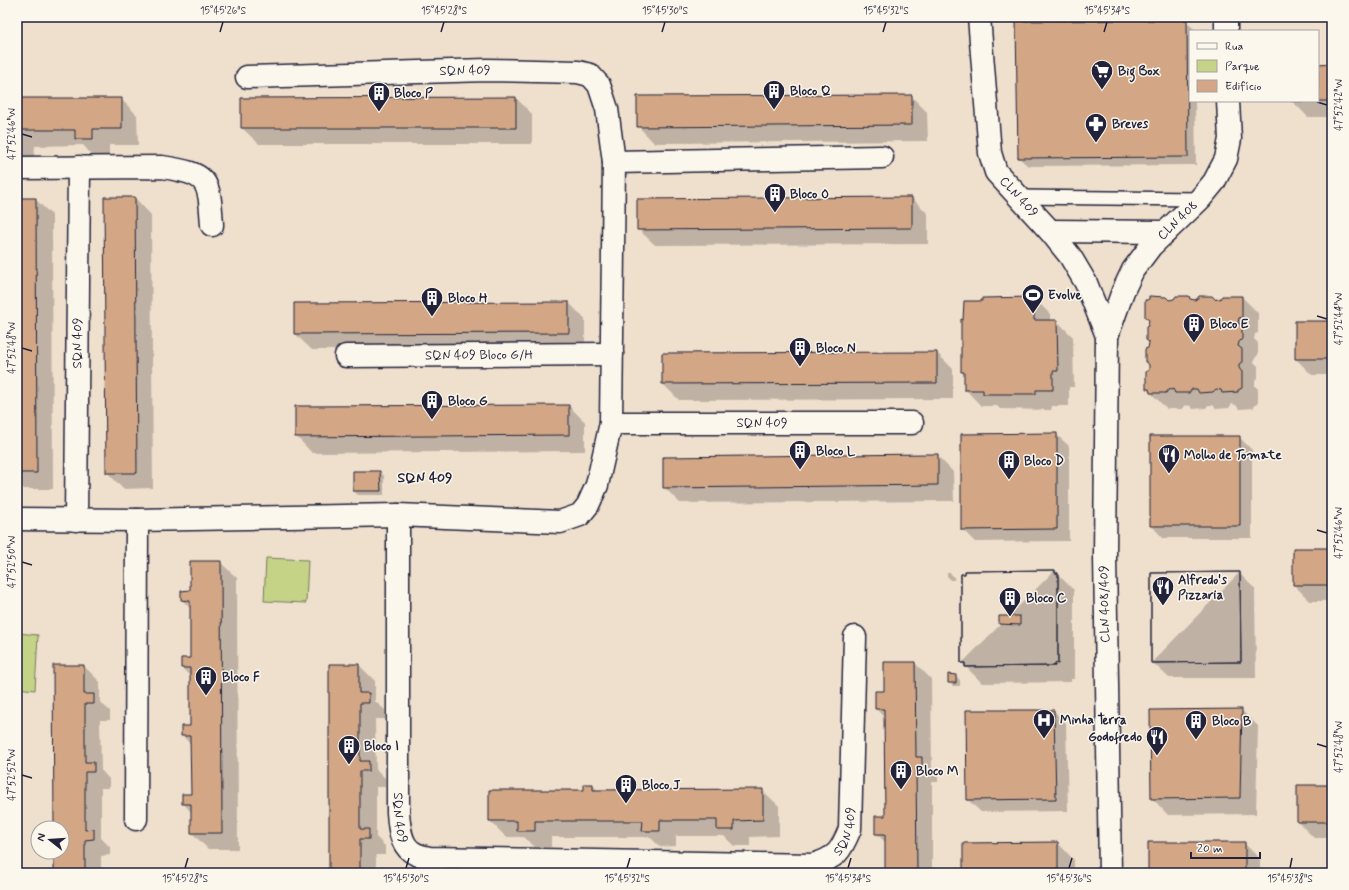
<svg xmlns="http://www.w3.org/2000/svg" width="1349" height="890" viewBox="0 0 1349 890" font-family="Mynerve,sans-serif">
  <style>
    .green { fill: #c5d387; stroke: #747a61 }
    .shadow { fill: #0003 }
    .building { fill: #d3a785; stroke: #22223b; fill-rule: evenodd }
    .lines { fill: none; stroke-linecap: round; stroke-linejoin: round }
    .service-casing { stroke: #22223b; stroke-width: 16 }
    .minor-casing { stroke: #22223b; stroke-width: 25 }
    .tertiary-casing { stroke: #22223b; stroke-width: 25 }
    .service { stroke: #fbf7ec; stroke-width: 13 }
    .minor { stroke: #fbf7ec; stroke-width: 22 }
    .tertiary { stroke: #fbf7ec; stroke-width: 22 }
    .ticks { fill: none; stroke: #22223b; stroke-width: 1.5 }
    .labels { text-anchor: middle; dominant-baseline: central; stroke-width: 3; stroke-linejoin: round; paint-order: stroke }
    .street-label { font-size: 13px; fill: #22223b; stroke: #fbf7ec }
    .poi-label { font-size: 13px; font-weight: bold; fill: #22223b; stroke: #fbf7ec; text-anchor: start }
    .neighbourhood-label { font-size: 14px; font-weight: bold; fill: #22223b; stroke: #fbf7ec }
    .neatline { fill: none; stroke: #22223b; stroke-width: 1.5 }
    .ticks-label { font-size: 10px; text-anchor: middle; fill: #22223b }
  </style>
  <rect width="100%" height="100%" fill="#efdfcd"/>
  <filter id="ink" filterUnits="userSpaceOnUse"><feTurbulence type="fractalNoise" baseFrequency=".025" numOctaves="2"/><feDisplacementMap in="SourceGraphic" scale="8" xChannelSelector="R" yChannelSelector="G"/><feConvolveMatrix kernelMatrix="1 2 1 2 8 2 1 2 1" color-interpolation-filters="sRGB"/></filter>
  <g filter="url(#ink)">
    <path class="green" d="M266 558 308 560 306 603 264 601Z
      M17 633 38 635 35 690 17 688Z"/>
    <path class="shadow" d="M1186 21 1195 30V31H1190V101H1195L1196 165 1028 166 1019 158Z
      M1332 64V117H1308L1292 101H1318V65Z
      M911 96 927 112 928 141 654 143 638 126Z
      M516 98 532 114V144H259L242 128V99Z
      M17 99H121L137 115 138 145H109V155H92L83 145 35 146 34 156H18L17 154Z
      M135 198 151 215 153 488 123 489 107 472Z
      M912 198 928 214V244L655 245 638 229Z
      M17 199H35L52 215 53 489H24L17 482Z
      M1188 297 1192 300 1216 302 1242 297 1258 313V333L1255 334 1254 339 1258 343V355L1255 358 1254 362 1258 366V378L1255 380V386L1258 389V404L1254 406V408L1239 409 1236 405 1232 404 1229 408 1216 409 1213 405H1208L1206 408 1193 409 1189 405 1188 406 1185 405 1183 407V409H1167L1147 389 1150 366 1146 362V350L1149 349 1150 343 1149 327 1169 301Z
      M1034 298 1050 314V321H1057L1073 337 1074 387H1069V406H1052L1051 410 1000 409 997 406H981L965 389V374L962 371Z
      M569 303 585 319V349L312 350 295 334Z
      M1332 322V375H1312L1296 359Z
      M937 353 953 369V399L679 400 663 384V354Z
      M569 406 585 422V451L312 453 296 436Z
      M1056 434 1069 446V541L975 542 962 529Z
      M1239 437 1252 450V538H1163L1151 525Z
      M937 455 953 472 954 501 680 503 664 487Z
      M354 472H380L384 476V495H358L354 491Z
      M1294 549H1332V601H1310L1294 585Z
      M220 562 237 578 238 849H208L192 833V813L183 803 192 795 191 745 182 735 191 727V677L182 668 191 659V609L182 600Z
      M1054 571 1074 590V679H1071V682L982 683 962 663Z
      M947 573H950L954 577V580H951L947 576Z
      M1239 573 1255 589 1256 678H1169L1152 662Z
      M915 663 931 679 932 769 938 774V782H932V873H886V843L876 833 886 817 885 718 876 709 885 692Z
      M359 665 375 681V701L385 710V719H375L376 769 385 778V787H376V837L385 846V855H376V873H330Z
      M84 666 100 682V702L110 711V720H100L101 770 109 779V788H101V838L110 847V855L101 856V873H55V852H62V828H55Z
      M956 676 960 680V686H953L949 682Z
      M1241 710 1258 726 1256 814 1168 815 1152 798Z
      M1054 711 1066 723 1068 811 981 812 968 800Z
      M593 785 598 791 762 790 779 806V836L750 837V846H734L724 836H676V846L660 847 650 837H551V847H535L524 837H506L490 821 585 791Z
      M1332 786V838H1314L1298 822Z
      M1058 843 1074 860V873H964Z
      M1244 843 1260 859V873H1149Z"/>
    <path class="building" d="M1187 20 1188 157 1018 158 1016 21Z
      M1332 63V101H1291H1318V64Z
      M912 95V125L637 127V96Z
      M516 97V128H241V98Z
      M17 98H122V129H93V139H75V130H19V140H17Z
      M104 197H135L137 473H106Z
      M907 197H912V228L637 230V199Z
      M17 198H36L37 473H17Z
      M1149 296 1166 297 1169 300 1174 299 1176 296H1189L1190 299 1195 300 1198 298 1199 296H1212L1216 300V299H1220L1222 296H1242V317L1239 318 1238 323 1242 326V339L1239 342 1238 346 1242 349V362L1239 364V368L1242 372V388L1238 390V392L1222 393 1221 390 1216 389 1213 392 1199 393 1197 389H1192L1189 393H1175L1173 389 1171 390 1169 389 1166 393H1150L1149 389H1146V372L1149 370V365L1147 362H1145V349L1148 348 1149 343 1148 341 1146 340V327L1148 326 1149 320 1145 317V300H1147L1149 299Z
      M1034 297V320H1057L1058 371H1053V390H1036V394H983V390H964V372H961V319L963 320 964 301H982V298Z
      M569 302V333L294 334V303Z
      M1295 321H1332V359H1295Z
      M937 352V383L662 384V353Z
      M569 405V435L295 437V406Z
      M1057 433V529L961 530V434Z
      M1150 436H1240V526H1150Z
      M928 454H938V485L663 488V457Z
      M353 471H380L381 491H353Z
      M1293 548H1332V585H1293Z
      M190 561H221L222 833H191V804H182V794H191L190 736H181V726H190V668H181V658H190V601L181 600V591L190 590Z
      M1055 570V573H1058V664L1055 663V666L965 667V663H961V574H965V571ZM999 616H1020V625L999 624Z
      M1055 570V573H1058V664L1055 663V666L965 667V663H961V574H965V571Z
      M1240 572 1241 662 1151 663V573Z
      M1240 572 1241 662 1151 663V573Z
      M884 662H915L916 757H922V767H916L917 873H885V834H875V816H885L884 709H875V691H884Z
      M329 664H359V693H369V703H360V761H369V771H360V829H369V839H360V873H329Z
      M53 665H84V694H94V704H85V762H94V772H85V830L94 829V839L85 840V873H54V852H62V828H54Z
      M948 674 956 675V683H948Z
      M1242 709 1240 798 1151 799 1150 710Z
      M966 710H1054L1056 799 967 800Z
      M584 784H593V790L763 789V820L734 821V830H717V820H660V831H642L643 821H535V831H517V821H489V790H584Z
      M1297 785H1332V822H1297Z
      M1058 842V873H963V843Z
      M1148 842H1245V873H1148Z"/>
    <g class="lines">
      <g class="service-casing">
        <path id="service" d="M1018 197 1200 199"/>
      </g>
      <g class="minor-casing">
        <g id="minor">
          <path d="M614 162 882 157"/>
          <path d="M17 168 162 167C209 174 209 179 212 225"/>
          <path id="s1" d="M346 356 612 354"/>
          <path id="s2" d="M611 423H912"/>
          <path id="s3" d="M398 515V812C399 825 400 843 411 851 416 855 424 857 430 858L813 865C837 857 840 853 850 829L855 637"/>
          <path d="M17 519 137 520 398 515 560 522 580 515 588 505 597 485 611 423 614 162 607 109 599 85 590 75 578 72 487 70 247 77"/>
          <path id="s4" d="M76 520 79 167"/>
          <path d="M136 819 137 520"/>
        </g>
      </g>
      <g class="tertiary-casing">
        <g id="tertiary">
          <path id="s5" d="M979 17 990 153 996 172 1050 231 1070 256 1086 283 1107 336"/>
          <path d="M1226 31V17"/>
          <path d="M1050 231 1166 232"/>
          <path id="s6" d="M1110 873 1105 556 1107 336 1123 291 1133 270 1151 246 1200 199 1214 182 1226 159 1230 139 1228 101"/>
        </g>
      </g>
      <use href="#service" class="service"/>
      <use href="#minor" class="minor"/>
      <use href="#tertiary" class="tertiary"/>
    </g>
  </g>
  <path class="ticks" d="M220 32 223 22M441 32 444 22M662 32 665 22M883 32 886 22M1104 32 1107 22M1317 102 1327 105M22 134 32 137M1317 316 1327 319M22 348 32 351M1317 530 1327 533M22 562 32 565M1317 744 1327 747M22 775 32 778M185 868 188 858M406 868 409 858M627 868 630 858M848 868 851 858M1069 868 1072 858M1290 868 1292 858"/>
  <defs>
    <g id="supermarket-pin" transform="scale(1.15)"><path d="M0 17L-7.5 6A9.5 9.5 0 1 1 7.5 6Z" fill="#22223b" stroke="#fbf7ec"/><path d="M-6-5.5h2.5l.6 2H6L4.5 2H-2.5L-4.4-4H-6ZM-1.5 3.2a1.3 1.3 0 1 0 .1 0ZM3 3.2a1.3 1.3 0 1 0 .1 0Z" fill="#fff"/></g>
    <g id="building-pin" transform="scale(1.15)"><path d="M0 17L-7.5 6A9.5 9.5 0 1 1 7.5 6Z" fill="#22223b" stroke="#fbf7ec"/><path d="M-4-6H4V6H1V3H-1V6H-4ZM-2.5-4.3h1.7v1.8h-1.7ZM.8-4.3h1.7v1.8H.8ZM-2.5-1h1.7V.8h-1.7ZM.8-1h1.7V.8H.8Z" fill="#fff"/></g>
    <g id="pharmacy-pin" transform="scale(1.15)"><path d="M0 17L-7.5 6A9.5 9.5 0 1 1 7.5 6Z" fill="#22223b" stroke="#fbf7ec"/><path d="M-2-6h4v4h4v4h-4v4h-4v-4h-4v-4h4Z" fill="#fff"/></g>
    <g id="stadium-pin" transform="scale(1.15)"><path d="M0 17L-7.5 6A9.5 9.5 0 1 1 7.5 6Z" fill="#22223b" stroke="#fbf7ec"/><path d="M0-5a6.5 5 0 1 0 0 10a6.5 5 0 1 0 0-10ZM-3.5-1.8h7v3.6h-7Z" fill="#fff"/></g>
    <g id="restaurant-pin" transform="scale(1.15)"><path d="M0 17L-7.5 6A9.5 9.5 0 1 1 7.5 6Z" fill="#22223b" stroke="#fbf7ec"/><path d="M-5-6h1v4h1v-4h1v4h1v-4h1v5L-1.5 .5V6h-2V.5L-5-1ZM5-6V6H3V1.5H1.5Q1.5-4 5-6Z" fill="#fff"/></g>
    <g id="hospital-pin" transform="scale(1.15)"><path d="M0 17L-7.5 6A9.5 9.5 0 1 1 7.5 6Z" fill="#22223b" stroke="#fbf7ec"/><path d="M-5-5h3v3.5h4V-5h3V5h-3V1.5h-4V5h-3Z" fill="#fff"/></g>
  </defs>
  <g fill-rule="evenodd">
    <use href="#supermarket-pin" x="1102" y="71"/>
    <use href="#building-pin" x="774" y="91"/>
    <use href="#building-pin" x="379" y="93"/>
    <use href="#pharmacy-pin" x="1096" y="124"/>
    <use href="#building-pin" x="775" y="194"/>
    <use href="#stadium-pin" x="1033" y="295"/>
    <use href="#building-pin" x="432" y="298"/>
    <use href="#building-pin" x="1194" y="324"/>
    <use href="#building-pin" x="800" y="348"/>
    <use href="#building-pin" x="432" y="401"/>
    <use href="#building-pin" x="800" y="451"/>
    <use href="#restaurant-pin" x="1169" y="455"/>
    <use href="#building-pin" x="1009" y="461"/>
    <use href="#restaurant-pin" x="1163" y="587"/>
    <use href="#building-pin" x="1010" y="598"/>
    <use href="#building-pin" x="206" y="677"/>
    <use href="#hospital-pin" x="1044" y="720"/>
    <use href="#building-pin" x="1196" y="721"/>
    <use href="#restaurant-pin" x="1157" y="737"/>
    <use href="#building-pin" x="349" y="746"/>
    <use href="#building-pin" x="901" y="771"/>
    <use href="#building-pin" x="626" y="785"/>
  </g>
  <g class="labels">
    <g class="street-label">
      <text transform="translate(465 71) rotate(-1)">SQN 409</text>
      <text stroke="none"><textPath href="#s5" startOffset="190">CLN 409</textPath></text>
      <text stroke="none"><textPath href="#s6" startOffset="675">CLN 408</textPath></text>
      <text stroke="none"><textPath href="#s4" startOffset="177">SQN 409</textPath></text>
      <text stroke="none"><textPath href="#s1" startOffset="133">SQN 409 Bloco G/H</textPath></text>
      <text stroke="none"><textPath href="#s2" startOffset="151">SQN 409</textPath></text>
      <text transform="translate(1105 604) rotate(-91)">CLN 408/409</text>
      <text stroke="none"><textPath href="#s3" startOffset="303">SQN 409</textPath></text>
      <text stroke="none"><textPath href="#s3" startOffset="794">SQN 409</textPath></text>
    </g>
    <g class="poi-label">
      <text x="1118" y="71">Big Box</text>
      <text x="790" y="91">Bloco Q</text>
      <text x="394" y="93">Bloco P</text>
      <text x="1112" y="124">Breves</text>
      <text x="790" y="194">Bloco O</text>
      <text x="1048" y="295">Evolve</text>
      <text x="448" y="298">Bloco H</text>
      <text x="1210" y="324">Bloco E</text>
      <text x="816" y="348">Bloco N</text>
      <text x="448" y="401">Bloco G</text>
      <text x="816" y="451">Bloco L</text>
      <text x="1184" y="455">Molho de Tomate</text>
      <text x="1024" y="461">Bloco D</text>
      <text x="1178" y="580">Alfredo's<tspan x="1178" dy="15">Pizzaria</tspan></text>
      <text x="1026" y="598">Bloco C</text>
      <text x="222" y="677">Bloco F</text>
      <text x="1060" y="720">Minha Terra</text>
      <text x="1212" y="721">Bloco B</text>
      <text x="1142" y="737" text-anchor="end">Godofredo</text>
      <text x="364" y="746">Bloco I</text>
      <text x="916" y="771">Bloco M</text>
      <text x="642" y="785">Bloco J</text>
    </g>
    <g class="neighbourhood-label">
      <text x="425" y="478">SQN 409</text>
    </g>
  </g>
  <rect width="1349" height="890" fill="none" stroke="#fbf7ec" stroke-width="44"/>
  <rect x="1189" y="30" width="130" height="72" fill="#fbf7ec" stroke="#a4a2a5"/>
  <rect x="1197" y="43" width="20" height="6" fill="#fbf7ec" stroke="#a4a2a5"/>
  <text x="1225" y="50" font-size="12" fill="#22223b">Rua</text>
  <rect x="1197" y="60" width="20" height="12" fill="#c5d387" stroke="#a4a2a5"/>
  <text x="1225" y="70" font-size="12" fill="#22223b">Parque</text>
  <rect x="1197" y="80" width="20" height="12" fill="#d3a785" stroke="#a4a2a5"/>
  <text x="1225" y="90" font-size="12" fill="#22223b">Edifício</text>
  <g transform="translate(50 840) rotate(287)"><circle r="19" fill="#fbf7ec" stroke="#a4a2a5"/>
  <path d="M0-3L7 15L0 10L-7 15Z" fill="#22223b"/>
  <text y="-6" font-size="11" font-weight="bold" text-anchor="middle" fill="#22223b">N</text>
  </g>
  <path d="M1191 852v6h69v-6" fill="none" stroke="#22223b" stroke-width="2"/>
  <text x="1197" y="852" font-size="12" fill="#22223b" stroke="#fbf7ec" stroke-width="3" paint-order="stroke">20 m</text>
  <rect x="22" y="22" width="1305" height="846" class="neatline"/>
  <g class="ticks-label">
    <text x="223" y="14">15°45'26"S</text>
    <text x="444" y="14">15°45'28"S</text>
    <text x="665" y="14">15°45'30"S</text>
    <text x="886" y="14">15°45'32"S</text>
    <text x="1107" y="14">15°45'34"S</text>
    <text transform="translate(1338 105) rotate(-90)" y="4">47°52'42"W</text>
    <text transform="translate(11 134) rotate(-90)" y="4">47°52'46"W</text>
    <text transform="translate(1338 319) rotate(-90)" y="4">47°52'44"W</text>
    <text transform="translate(11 348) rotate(-90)" y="4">47°52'48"W</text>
    <text transform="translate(1338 533) rotate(-90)" y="4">47°52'46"W</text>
    <text transform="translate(11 562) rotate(-90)" y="4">47°52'50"W</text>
    <text transform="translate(1338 747) rotate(-90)" y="4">47°52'48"W</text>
    <text transform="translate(11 775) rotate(-90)" y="4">47°52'52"W</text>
    <text x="185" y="882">15°45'28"S</text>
    <text x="406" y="882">15°45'30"S</text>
    <text x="627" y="882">15°45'32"S</text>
    <text x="848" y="882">15°45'34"S</text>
    <text x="1069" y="882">15°45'36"S</text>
    <text x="1290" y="882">15°45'38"S</text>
  </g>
</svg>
